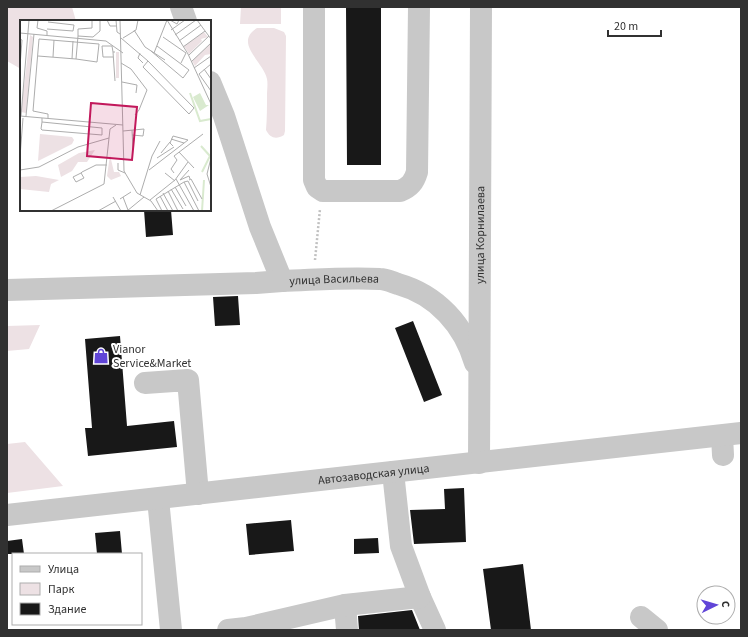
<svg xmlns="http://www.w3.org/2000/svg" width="748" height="637" viewBox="0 0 748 637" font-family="'Source Sans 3',sans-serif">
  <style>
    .green { fill: #ede1e4 }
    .building { fill: #181818 }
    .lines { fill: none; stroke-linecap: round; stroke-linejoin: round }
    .path { stroke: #c1c1c1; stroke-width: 2.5; stroke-dasharray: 2 2; stroke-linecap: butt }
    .minor { stroke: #c8c8c8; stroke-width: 22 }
    .labels { text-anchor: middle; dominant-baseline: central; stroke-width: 4; stroke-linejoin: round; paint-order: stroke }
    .street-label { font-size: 12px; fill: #313131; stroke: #fff }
    .poi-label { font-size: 12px; fill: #313131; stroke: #fff; text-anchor: start }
    .inset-river { fill: none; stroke: #d9eacf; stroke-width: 2 }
    .inset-road { fill: none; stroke: #adadad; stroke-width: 1 }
    .view { fill: #c2185b; fill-opacity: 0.15; stroke: #c2185b; stroke-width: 2 }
    .inset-edge { fill: none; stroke: #313131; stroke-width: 2 }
  </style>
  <rect width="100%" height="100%" fill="#fff"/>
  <path class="green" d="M7 7H72L76 21H21V69L7 61Z
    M241 7H281V24H240Z
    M257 28H274L284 32 286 36 285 131 284 135C276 140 270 138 266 130 267 118 267 107 267 95 267 90 268 84 267 79 264 62 233 43 257 28Z
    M40 325 29 349 7 351V326Z
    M25 442 63 486 7 493V444Z"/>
  <path class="building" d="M346 7H381V165H347Z
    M144 210H171L173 235 146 237Z
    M238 296 240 325 215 326 213 297Z
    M413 321 442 395 424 402 395 328Z
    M120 336 127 426 174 421 177 447 88 456 85 428H92L85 339Z
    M464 488 466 542 414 544 410 510 445 509 444 489Z
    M291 520 294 551 249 555 246 524Z
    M120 531 122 554H97L95 533Z
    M378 538 379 553 354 554V539Z
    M22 539 24 554H7V541Z
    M523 564 531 630H491L483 569Z
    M412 610 420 630H359L358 616Z"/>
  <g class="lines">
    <path class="path" d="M315 260 320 209"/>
    <g class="minor">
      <path d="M181 7 186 21"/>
      <path d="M314 7V180L317 187 323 191H400C410 187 414 182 417 172L419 7"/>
      <path id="s1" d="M210 82 224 116 260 227 282 281C314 280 347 277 380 279 386 279 392 282 398 284 437 295 464 325 475 363"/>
      <path d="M7 290 256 283 282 281"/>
      <path d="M145 383 188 380 198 494"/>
      <path d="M722 436 723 455"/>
      <path id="s2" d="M479 463 481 7"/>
      <path d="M393 472 401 546 420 597 435 630"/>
      <path d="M158 499 171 630"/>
      <path id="s3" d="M7 515 741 433"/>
      <path d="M345 605 347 630"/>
      <path d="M641 617 657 630"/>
      <path d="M228 630 246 628 345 605 420 597"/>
    </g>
  </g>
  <defs>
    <g id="shop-bare" transform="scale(1.2)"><path d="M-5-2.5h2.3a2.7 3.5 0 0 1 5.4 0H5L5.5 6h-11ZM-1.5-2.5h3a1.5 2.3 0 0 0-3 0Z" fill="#6045d7" stroke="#fff" stroke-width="2.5" paint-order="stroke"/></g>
  </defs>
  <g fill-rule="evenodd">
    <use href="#shop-bare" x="101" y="356"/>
  </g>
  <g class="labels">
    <g class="street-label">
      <text stroke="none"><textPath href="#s2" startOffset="228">улица Корнилаева</textPath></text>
      <text stroke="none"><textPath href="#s1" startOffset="264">улица Васильева</textPath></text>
      <text stroke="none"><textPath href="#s3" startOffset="369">Автозаводская улица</textPath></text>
    </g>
    <g class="poi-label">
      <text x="113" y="349">Vianor<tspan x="113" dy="14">Service&amp;Market</tspan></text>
    </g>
  </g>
  <g transform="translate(20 20)">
    <rect width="191" height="191" fill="#fff"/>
    <path d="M184 12 188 17 181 19 182 21 169 34 164 26ZM10 15 13 17 6 93 1 92ZM191 23V34L185 35 175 46 172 41ZM96 32H99V58H96ZM20 114 52 117 54 120 52 124 18 141ZM75 130 67 142H58L52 151 41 157 38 145 59 133ZM90 135 94 152H99L101 156 91 160 87 156ZM16 156 22 157 39 160 31 164 29 172 0 169V157Z" fill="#ede1e4"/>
    <path d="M180 73 186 85H189L180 91 173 77Z" fill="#d9eacf"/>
    <path class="inset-river" d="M170 73 180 101 191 99M181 126 190 136 182 152M182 191 184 160"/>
    <path class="inset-road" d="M18 0 17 8 27 11V15M87 0 90 6H96M96 0 97 12 100 14M100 0 104 151 117 173 131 181 138 191M108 0H121M147 0 168 34 191 84M150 0 157 4 159 0M177 0 191 19M27 9 53 11 54 5 28 2M114 10 125 27 145 40M151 10 165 0M0 13 86 21 103 33M155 15 176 0M58 16V9L72 8V0M143 17 166 33 161 43M101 18 128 41M103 18 116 10 118 0M0 19 2 20 0 46M159 21 181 5M163 27 185 11M131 31 163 58 169 50 137 26M93 32 92 26H82L83 37H93M120 33 118 38 123 43M134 33 147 0M169 35 189 16M18 36 56 39 58 16 73 17 80 11V0M33 37 34 20M52 39 53 21M128 41 174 88 169 94 123 47ZM171 42 191 23M101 43 111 49 127 70 119 90 115 95M191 44 179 54 191 71M174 48 191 36M184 49 191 59M95 61 93 32H95M102 62 117 65 116 73M0 96 103 105M1 96 9 0M6 96 14 14M28 98V94L13 91 19 19 79 24 77 42 56 39M22 102 82 108V115L22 110 21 109 22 102V98M112 110 113 129M103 111 124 109 123 116 112 115M151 119 164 123M153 126 150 123 153 116 168 120M159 132 174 148M141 133 150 122M0 137 3 98M137 138 154 127M191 138 187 154 191 167M98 143V150L105 153M0 150 19 147 58 127 89 118 90 109 96 105M129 150 168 120M169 150 160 160 169 156 170 159M61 153 64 158 56 162 53 157 61 153 62 152 76 145H87M145 153 155 161M154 153 151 149 157 140 154 136 183 114M156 159 174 191M169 160 171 159 182 179M164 162 168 161 178 181M155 167 166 186M151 169 163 189M148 171 158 191M143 173 153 191M120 175 132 136 140 121M140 176 148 191M93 177 101 191M103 177 108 190M100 179 111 172M130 180 155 160 168 142M31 191 84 164 89 118M78 191 96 181M107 191 124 177M142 191 136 179 164 162 179 191"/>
    <path class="view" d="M71 83 117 87 112 140 67 136Z"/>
    <rect width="191" height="191" class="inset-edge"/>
  </g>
  <rect width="748" height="637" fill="none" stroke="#313131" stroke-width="16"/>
  <rect x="12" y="553" width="130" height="72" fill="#ffffff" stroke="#adadad"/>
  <rect x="20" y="566" width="20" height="6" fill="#c8c8c8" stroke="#adadad"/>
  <text x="48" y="573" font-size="12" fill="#313131">Улица</text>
  <rect x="20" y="583" width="20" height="12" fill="#ede1e4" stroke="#adadad"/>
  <text x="48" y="593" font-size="12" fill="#313131">Парк</text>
  <rect x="20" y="603" width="20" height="12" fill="#181818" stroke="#adadad"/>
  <text x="48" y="613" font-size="12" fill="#313131">Здание</text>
  <g transform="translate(716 605) rotate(85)"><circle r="19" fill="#ffffff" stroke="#adadad"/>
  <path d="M0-3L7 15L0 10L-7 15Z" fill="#6045d7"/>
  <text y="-6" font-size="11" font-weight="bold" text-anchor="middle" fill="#313131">С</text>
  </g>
  <path d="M608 30v6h53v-6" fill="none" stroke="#313131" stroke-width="2"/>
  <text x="614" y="30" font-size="12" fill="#313131" stroke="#ffffff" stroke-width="3" paint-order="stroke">20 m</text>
</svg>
